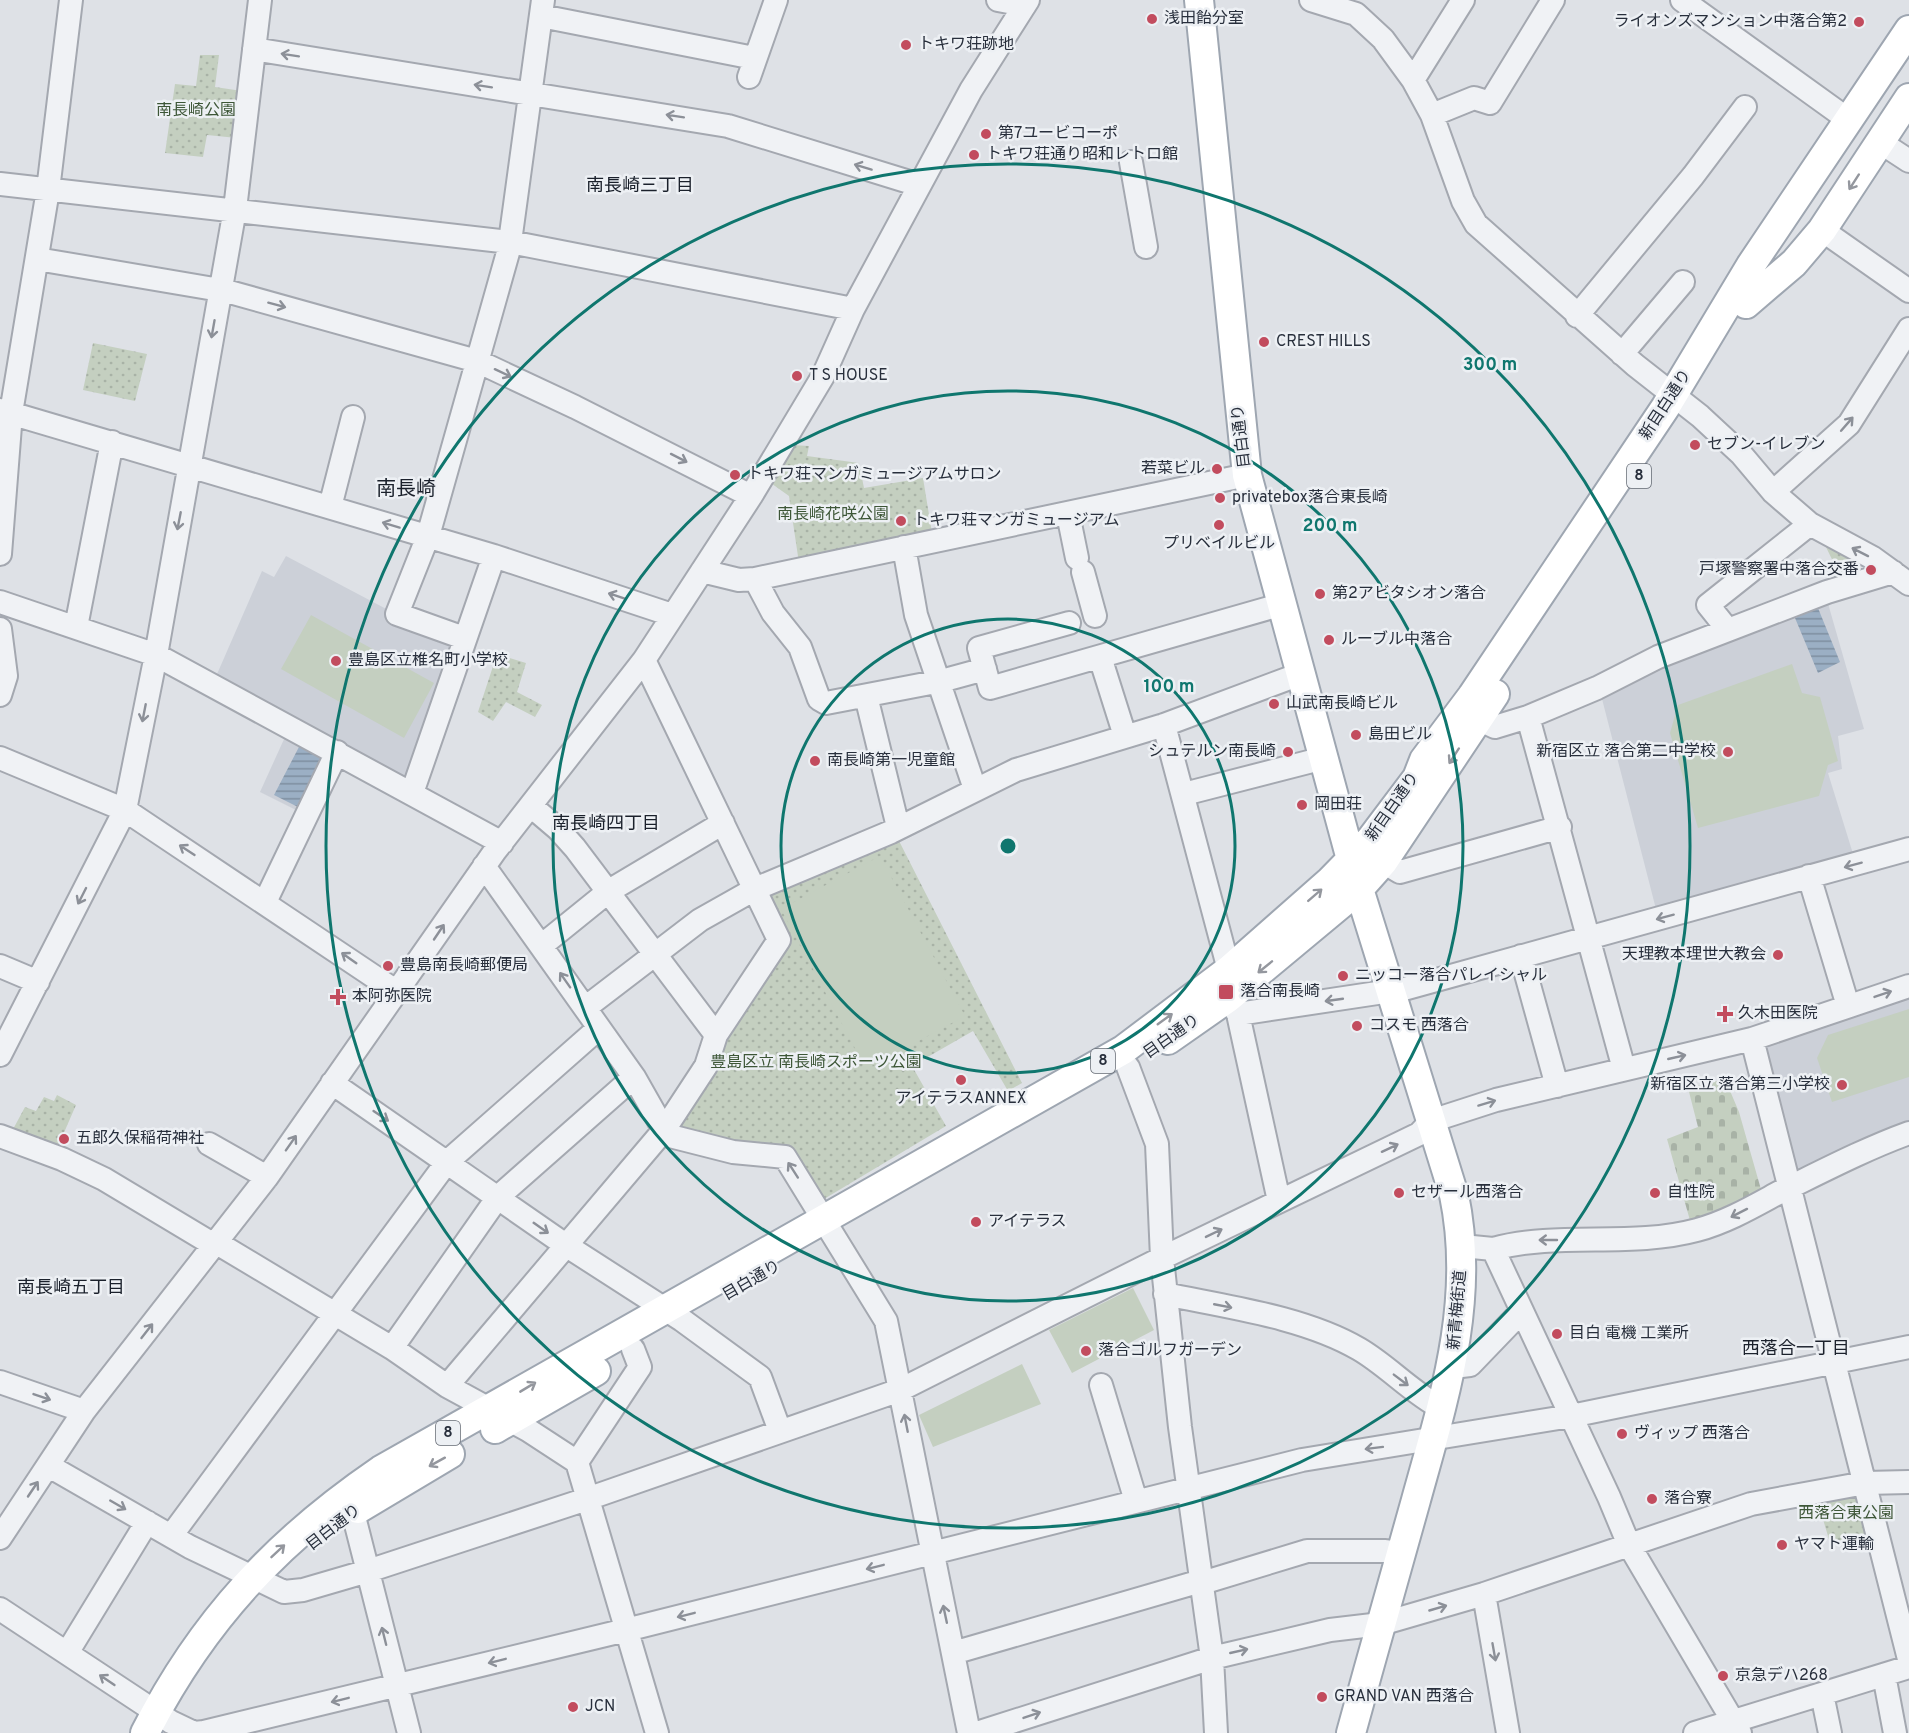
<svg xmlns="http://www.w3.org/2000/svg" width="1909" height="1733" viewBox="0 0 1909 1733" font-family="Overpass,'Noto Sans JP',sans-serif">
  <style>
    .built { fill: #ccd0d8 }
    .grass { fill: url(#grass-dots) }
    .cemetery { fill: url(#cemetery-stones) }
    .garden { fill: #c4cfc0 }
    .water { fill: url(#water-rules) }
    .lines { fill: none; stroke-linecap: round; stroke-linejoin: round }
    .minor-casing { stroke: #a4a8b0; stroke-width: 26 }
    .major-casing { stroke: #9ea6b1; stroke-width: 32 }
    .minor { stroke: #f0f2f5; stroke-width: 22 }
    .major { stroke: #fff; stroke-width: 28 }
    .oneway { stroke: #8c9098 }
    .oneway2 { stroke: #94979e }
    .ring { fill: none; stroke: #0f766e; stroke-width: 3 }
    .poi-dot { fill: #c24c5e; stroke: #edf0f4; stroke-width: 2 }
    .labels { text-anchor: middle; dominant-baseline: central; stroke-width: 5; stroke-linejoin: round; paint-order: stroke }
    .shield { fill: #edf0f4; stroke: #636973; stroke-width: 1.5 }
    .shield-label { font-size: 15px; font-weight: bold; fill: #282f3c }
    .poi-label { font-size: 16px; fill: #282f3c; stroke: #edf0f4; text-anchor: start }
    .park-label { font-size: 16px; fill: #3d5637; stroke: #edf0f4 }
    .street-label { font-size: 16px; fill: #282f3c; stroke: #edf0f4 }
    .neighbourhood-label { font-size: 18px; fill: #1b212c; stroke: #edf0f4 }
    .quarter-label { font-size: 20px; fill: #1b212c; stroke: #edf0f4 }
    .centre { fill: #0f766e; stroke: #edf0f4; stroke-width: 3 }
    .ring-label { font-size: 18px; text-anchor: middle; font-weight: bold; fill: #0f766e; stroke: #edf0f4; stroke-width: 5; stroke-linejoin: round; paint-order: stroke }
  </style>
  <defs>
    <pattern id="grass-dots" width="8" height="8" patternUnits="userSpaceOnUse" patternTransform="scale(1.5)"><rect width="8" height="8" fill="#c4cfc0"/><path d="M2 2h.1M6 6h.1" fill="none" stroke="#a8b2a6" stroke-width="1.8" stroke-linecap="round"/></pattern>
    <pattern id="cemetery-stones" width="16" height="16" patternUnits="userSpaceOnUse" patternTransform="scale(1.5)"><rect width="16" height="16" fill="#c4cfc0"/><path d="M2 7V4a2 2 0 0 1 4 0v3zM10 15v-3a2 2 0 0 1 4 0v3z" fill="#a8b2a6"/></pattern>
    <pattern id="water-rules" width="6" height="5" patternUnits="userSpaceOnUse" patternTransform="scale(1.5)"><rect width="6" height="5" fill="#9bafc4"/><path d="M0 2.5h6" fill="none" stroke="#7e8fa0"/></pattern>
  </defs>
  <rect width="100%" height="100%" fill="#dee1e6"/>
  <path class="built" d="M286 556 392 612 457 642 408 784 214 681 262 571 274 577Z
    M1827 600 1864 729 1838 736 1842 769 1828 773 1854 857 1657 913 1601 695 1682 655Z
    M285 737 331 755 302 813 260 792Z
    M1909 986V1133L1791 1186 1752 1039Z"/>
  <path class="grass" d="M200 55H219L215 87 242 91 237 138 207 135 203 157 165 153 175 84 196 86Z
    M93 343 147 354 135 401 83 390Z
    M792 445 809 446 807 456 859 463 864 488 923 478 933 539 799 563 789 496 768 481Z
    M1825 545 1860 561 1855 579 1843 582Z
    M497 654 526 663 517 692 542 705 535 717 506 702 493 721 478 712Z
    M896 835 1022 1083 1008 1091 973 1031 912 1066 946 1126 819 1202 787 1153 672 1132 723 1029 783 942 767 891Z
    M57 1095 76 1105 56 1151 11 1133 25 1107 36 1111 44 1097 54 1101Z
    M1859 1488 1874 1534 1831 1546 1816 1496Z"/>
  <path class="cemetery" d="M1725 1079 1739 1112 1762 1193 1691 1224 1667 1139 1698 1127 1688 1088Z"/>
  <path class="garden" d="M311 615 434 683 404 738 281 669Z
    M1792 664 1802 693 1820 697 1838 761 1828 765 1819 796 1698 828 1670 733 1678 705Z
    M880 856 965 1016 866 1069 781 909Z
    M1909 1009V1077L1832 1102 1817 1058 1828 1035Z
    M1133 1288 1154 1330 1072 1373 1049 1330Z
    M1022 1364 1041 1404 933 1447 919 1415Z"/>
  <path class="water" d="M1818 608 1840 662 1818 673 1795 618Z
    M300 745 323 757 298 807 274 795Z"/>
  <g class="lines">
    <g class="minor-casing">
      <path id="minor" d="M998 0 1025 5
        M1311 0 1356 14 1383 39 1413 80 1432 115 1463 201 1476 224 1635 365 1700 416 1741 454 1773 492 1810 524 1873 558 1909 584
        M1682 0 1839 113
        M541 16 754 58
        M254 49 728 126 919 185
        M749 77 776 0
        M1413 80 1463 0
        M1432 115 1474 98 1490 103 1553 0
        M1880 142 1909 161
        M1131 162 1146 247
        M0 184 510 242 853 309
        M1822 230 1909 291
        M37 259 226 291 477 361 575 407 751 496
        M1577 316 1693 176 1745 107
        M1622 354 1683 282
        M0 410 494 556 672 615
        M1773 492 1849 424 1909 329
        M330 507 353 417
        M1068 514 1077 558
        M904 547 916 615 975 789
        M0 554 11 413 48 190 71 0
        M702 571 739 580 755 579 1247 475
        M1083 572 1095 616
        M755 579 773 613 800 647 819 699 826 703 941 681 985 669
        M0 602 156 655 502 843
        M1069 623 979 648 990 688 1283 604
        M76 627 112 442
        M0 629 6 676 0 695
        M1728 630 1708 605 1810 524
        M464 638 397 614 428 536 509 249 543 0
        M1100 657 1125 736
        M866 696 898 827
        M1528 717 1624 1069
        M1478 719 1495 727 1528 717 1597 688 1658 657 1827 592 1893 572
        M1164 725 1229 970
        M0 758 125 810 397 992
        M412 793 494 556
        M1184 794 1324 758
        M531 806 558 829 575 848 716 1035
        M1383 862 1400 872 1560 827
        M484 866 634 1077 664 1130 670 1136 733 1152 785 1157 886 1321 969 1733
        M1809 876 1848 1006
        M265 902 337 752
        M541 946 609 891 723 823
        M1521 956 1557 1086
        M0 966 38 982
        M1231 1002 1238 1014 1279 1201
        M585 1008 700 920 755 889 891 832 1016 770 1164 725 1303 673
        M1238 1014 1404 989 1909 849
        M1752 1039 1909 1659
        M0 1055 125 810 156 655 235 209 260 0
        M1128 1067 1157 1144 1162 1258 1180 1427 1212 1658 1216 1733
        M332 1083 567 1246 682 1320 760 1377 780 1431
        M0 1136 62 1159 104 1179 214 1245
        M209 1144 267 1177
        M217 1243 392 1348 447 1386 528 1430 577 1462 657 1733
        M1462 1246 1493 1249 1609 1497 1629 1545 1740 1733
        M1493 1249C1560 1231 1630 1248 1697 1230 1727 1222 1754 1206 1780 1192 1823 1171 1865 1149 1909 1133
        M1165 1294C1227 1307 1304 1317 1359 1349 1388 1366 1411 1392 1441 1408
        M392 1348 498 1197 634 1077
        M1453 1367 1470 1365 1522 1311
        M0 1382 84 1411
        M1101 1385 1136 1501
        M447 1386 664 1130 706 1066 716 1035 779 940 644 660
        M577 1462 640 1367 633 1349
        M49 1466 190 1547 284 1592 303 1590 368 1571 587 1499 900 1390 1162 1258 1419 1134 1431 1121 1496 1100 1752 1039 1909 986
        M348 1493 409 1733
        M171 1536 447 1162 599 1028
        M0 1538 84 1411 267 1177 495 851 644 660 751 496 823 376 853 309 971 90 1028 0
        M1202 1583 1307 1551H1384L1401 1553
        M1484 1594 1508 1733
        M0 1609 171 1722 194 1733 204 1732 626 1630 1302 1460 1571 1416 1909 1347
        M67 1653 147 1522
        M953 1653 1201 1581
        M1884 1675 1895 1733
        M1822 1694 1830 1733
        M977 1733 1212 1658 1330 1630 1381 1624 1484 1594 1751 1504 1865 1483 1909 1482
        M1695 1733 1909 1667"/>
    </g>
    <g class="major-casing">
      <path id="major" d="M1199 0 1247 475 1359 889 1454 1195C1476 1300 1444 1399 1416 1500 1395 1577 1372 1655 1351 1733
        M1746 304 1794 263 1822 230 1909 98
        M1168 1040 1228 998 1359 889 1383 862 1495 694
        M495 1429 596 1371
        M358 1509 450 1454
        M145 1733C202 1621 277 1541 381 1470L1123 1050 1229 970 1330 881 1371 839 1417 778 1424 760 1472 696 1665 408 1751 265 1909 30"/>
    </g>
    <use href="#minor" class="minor"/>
    <use href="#major" class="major"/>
  </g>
  <defs><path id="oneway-shaft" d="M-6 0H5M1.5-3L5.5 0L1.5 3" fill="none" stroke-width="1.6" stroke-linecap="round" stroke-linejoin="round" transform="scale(1.5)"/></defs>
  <g class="oneway">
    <use href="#oneway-shaft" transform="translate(290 55) rotate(-171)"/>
    <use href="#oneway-shaft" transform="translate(483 86) rotate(-171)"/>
    <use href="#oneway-shaft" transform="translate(675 116) rotate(-171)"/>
    <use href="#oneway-shaft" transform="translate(863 167) rotate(-163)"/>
    <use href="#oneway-shaft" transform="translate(277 305) rotate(15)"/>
    <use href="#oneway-shaft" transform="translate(213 329) rotate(100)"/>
    <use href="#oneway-shaft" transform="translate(503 373) rotate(25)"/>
    <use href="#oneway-shaft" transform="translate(1847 424) rotate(-49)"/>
    <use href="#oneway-shaft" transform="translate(679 458) rotate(27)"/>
    <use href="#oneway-shaft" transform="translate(179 521) rotate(101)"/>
    <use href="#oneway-shaft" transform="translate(391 525) rotate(-163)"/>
    <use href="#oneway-shaft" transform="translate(1860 552) rotate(-153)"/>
    <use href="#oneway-shaft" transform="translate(617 596) rotate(-162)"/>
    <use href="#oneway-shaft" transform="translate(144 713) rotate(101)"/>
    <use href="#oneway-shaft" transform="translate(187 850) rotate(-147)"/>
    <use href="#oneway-shaft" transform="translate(1853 865) rotate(165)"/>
    <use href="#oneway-shaft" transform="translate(82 896) rotate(117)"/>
    <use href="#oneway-shaft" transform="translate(1665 917) rotate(165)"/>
    <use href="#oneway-shaft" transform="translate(439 932) rotate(-56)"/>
    <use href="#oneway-shaft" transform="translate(349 958) rotate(-145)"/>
    <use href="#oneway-shaft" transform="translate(565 980) rotate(-125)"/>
    <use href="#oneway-shaft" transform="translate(1883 994) rotate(-19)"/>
    <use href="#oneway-shaft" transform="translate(1334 1000) rotate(172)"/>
    <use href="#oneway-shaft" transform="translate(1677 1057) rotate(-13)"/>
    <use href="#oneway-shaft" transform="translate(1487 1103) rotate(-17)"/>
    <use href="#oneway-shaft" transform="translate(381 1116) rotate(34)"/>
    <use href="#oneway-shaft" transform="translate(291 1143) rotate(-55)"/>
    <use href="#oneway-shaft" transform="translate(1390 1148) rotate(-25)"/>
    <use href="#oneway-shaft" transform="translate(793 1170) rotate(-123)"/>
    <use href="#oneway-shaft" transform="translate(1739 1213) rotate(153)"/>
    <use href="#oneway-shaft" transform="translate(541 1228) rotate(35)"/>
    <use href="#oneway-shaft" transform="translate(1214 1233) rotate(-26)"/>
    <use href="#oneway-shaft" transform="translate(1548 1240) rotate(-180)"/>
    <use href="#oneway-shaft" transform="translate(1223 1306) rotate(11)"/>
    <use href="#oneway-shaft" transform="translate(147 1331) rotate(-52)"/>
    <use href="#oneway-shaft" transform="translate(1401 1380) rotate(37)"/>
    <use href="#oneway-shaft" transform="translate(42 1397) rotate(19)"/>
    <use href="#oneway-shaft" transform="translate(906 1423) rotate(-101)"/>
    <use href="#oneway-shaft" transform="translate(1374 1448) rotate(173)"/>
    <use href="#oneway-shaft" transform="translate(33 1489) rotate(-56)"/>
    <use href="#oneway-shaft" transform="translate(118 1505) rotate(30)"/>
    <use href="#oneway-shaft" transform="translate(875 1567) rotate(166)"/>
    <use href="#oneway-shaft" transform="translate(1438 1608) rotate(-16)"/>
    <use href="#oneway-shaft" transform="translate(945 1614) rotate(-102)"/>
    <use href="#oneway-shaft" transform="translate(686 1615) rotate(166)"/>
    <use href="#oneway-shaft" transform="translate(384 1636) rotate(-104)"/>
    <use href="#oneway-shaft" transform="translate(1239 1651) rotate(-13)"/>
    <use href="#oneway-shaft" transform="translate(1494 1652) rotate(80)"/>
    <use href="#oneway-shaft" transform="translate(497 1661) rotate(166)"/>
    <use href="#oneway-shaft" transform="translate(107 1680) rotate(-146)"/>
    <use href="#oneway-shaft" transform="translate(340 1700) rotate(166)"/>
    <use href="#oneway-shaft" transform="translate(1032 1715) rotate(-19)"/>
  </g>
  <g class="oneway2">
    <use href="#oneway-shaft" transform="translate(1854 182) rotate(123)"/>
    <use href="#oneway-shaft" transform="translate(1454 756) rotate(123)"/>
    <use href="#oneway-shaft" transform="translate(1315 895) rotate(-41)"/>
    <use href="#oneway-shaft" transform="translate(1265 967) rotate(141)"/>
    <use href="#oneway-shaft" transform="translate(1165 1019) rotate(-36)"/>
    <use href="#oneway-shaft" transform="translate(528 1387) rotate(-31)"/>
    <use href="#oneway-shaft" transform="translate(437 1462) rotate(151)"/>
    <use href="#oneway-shaft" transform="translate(278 1551) rotate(-43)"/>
  </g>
  <g class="ring">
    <circle cx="1008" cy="846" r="227"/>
    <circle cx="1008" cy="846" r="455"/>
    <circle cx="1008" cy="846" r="682"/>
  </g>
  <g class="poi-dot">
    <circle cx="1152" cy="19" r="6"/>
    <circle cx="1859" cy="22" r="6"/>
    <circle cx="906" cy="45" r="6"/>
    <circle cx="986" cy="134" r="6"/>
    <circle cx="974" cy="155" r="6"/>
    <circle cx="1264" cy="342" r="6"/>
    <circle cx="797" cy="376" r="6"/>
    <circle cx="1695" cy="445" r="6"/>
    <circle cx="1217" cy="469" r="6"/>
    <circle cx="735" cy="475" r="6"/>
    <circle cx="1220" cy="498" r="6"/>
    <circle cx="901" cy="521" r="6"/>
    <circle cx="1219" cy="525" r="6"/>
    <circle cx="1871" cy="570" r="6"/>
    <circle cx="1320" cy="594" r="6"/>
    <circle cx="1329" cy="640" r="6"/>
    <circle cx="336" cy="661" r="6"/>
    <circle cx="1274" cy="704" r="6"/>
    <circle cx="1356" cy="735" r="6"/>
    <circle cx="1288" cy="752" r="6"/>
    <circle cx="1728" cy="752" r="6"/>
    <circle cx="815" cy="761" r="6"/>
    <circle cx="1302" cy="805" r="6"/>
    <circle cx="1778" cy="955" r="6"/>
    <circle cx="388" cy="966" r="6"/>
    <circle cx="1343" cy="976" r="6"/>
    <rect x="1218" y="984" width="16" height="16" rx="3"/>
    <path d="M335 988h6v6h6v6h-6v6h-6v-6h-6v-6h6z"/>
    <path d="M1722 1005h6v6h6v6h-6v6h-6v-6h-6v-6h6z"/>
    <circle cx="1357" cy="1026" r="6"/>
    <circle cx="961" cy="1080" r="6"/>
    <circle cx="1842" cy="1085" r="6"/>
    <circle cx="64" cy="1139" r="6"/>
    <circle cx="1399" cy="1193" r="6"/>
    <circle cx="1655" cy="1193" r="6"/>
    <circle cx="976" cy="1222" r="6"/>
    <circle cx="1557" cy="1334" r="6"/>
    <circle cx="1086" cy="1351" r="6"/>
    <circle cx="1622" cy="1434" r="6"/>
    <circle cx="1652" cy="1499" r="6"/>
    <circle cx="1782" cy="1545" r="6"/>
    <circle cx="1723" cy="1676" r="6"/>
    <circle cx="1322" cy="1697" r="6"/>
    <circle cx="573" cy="1707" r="6"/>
  </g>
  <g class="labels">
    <g class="shield">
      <rect x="1627" y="464" width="24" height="24" rx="4.5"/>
      <rect x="1091" y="1049" width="24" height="24" rx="4.5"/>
      <rect x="436" y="1421" width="24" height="24" rx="4.5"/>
    </g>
    <g class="shield-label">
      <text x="1639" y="476">8</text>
      <text x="1103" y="1061">8</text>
      <text x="448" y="1433">8</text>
    </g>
    <g class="poi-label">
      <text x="1164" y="19">浅田飴分室</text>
      <text x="1847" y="22" text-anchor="end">ライオンズマンション中落合第2</text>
      <text x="918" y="45">トキワ荘跡地</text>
      <text x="998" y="134">第7ユービコーポ</text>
      <text x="986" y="155">トキワ荘通り昭和レトロ館</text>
      <text x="1276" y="342">CREST HILLS</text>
      <text x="809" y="376">T S HOUSE</text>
      <text x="1707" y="445">セブン-イレブン</text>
      <text x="1205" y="469" text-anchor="end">若菜ビル</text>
      <text x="747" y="475">トキワ荘マンガミュージアムサロン</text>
      <text x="1232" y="498">privatebox落合東長崎</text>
      <text x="913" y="521">トキワ荘マンガミュージアム</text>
      <text x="1219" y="544" text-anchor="middle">プリベイルビル</text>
      <text x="1859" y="570" text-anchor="end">戸塚警察署中落合交番</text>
      <text x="1332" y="594">第2アビタシオン落合</text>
      <text x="1341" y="640">ルーブル中落合</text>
      <text x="348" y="661">豊島区立椎名町小学校</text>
      <text x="1286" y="704">山武南長崎ビル</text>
      <text x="1368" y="735">島田ビル</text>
      <text x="1276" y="752" text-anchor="end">シュテルン南長崎</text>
      <text x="1716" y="752" text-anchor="end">新宿区立 落合第二中学校</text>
      <text x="827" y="761">南長崎第一児童館</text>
      <text x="1314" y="805">岡田荘</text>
      <text x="1766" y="955" text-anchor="end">天理教本理世大教会</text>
      <text x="400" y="966">豊島南長崎郵便局</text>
      <text x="1355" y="976">ニッコー落合パレイシャル</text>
      <text x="1240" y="992">落合南長崎</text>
      <text x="352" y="997">本阿弥医院</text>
      <text x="1738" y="1014">久木田医院</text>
      <text x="1369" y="1026">コスモ 西落合</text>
      <text x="1830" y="1085" text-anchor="end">新宿区立 落合第三小学校</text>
      <text x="961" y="1099" text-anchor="middle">アイテラスANNEX</text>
      <text x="76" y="1139">五郎久保稲荷神社</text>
      <text x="1411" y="1193">セザール西落合</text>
      <text x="1667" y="1193">自性院</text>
      <text x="988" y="1222">アイテラス</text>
      <text x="1569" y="1334">目白 電機 工業所</text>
      <text x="1098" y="1351">落合ゴルフガーデン</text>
      <text x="1634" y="1434">ヴィップ 西落合</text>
      <text x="1664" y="1499">落合寮</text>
      <text x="1794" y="1545">ヤマト運輸</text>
      <text x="1735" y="1676">京急デハ268</text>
      <text x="1334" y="1697">GRAND VAN 西落合</text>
      <text x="585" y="1707">JCN</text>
    </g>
    <g class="park-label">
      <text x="196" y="111">南長崎公園</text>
      <text x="833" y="515">南長崎花咲公園</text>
      <text x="816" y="1063">豊島区立 南長崎スポーツ公園</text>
      <text x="1846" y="1514">西落合東公園</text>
    </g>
    <g class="street-label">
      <text transform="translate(1666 405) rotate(-57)">新目白通り</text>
      <text transform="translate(1242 436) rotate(-97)">目白通り</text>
      <text transform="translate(1393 807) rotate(-55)">新目白通り</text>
      <text transform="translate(1172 1037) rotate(-35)">目白通り</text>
      <text transform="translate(752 1281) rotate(-30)">目白通り</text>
      <text transform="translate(1458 1310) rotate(-85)">新青梅街道</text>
      <text transform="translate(334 1528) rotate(-38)">目白通り</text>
    </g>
    <g class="neighbourhood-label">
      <text x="640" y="186">南長崎三丁目</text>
      <text x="606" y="824">南長崎四丁目</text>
      <text x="71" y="1288">南長崎五丁目</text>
      <text x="1796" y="1349">西落合一丁目</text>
    </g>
    <g class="quarter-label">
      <text x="406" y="490">南長崎</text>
    </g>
  </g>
  <circle cx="1008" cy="846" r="9" class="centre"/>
  <g class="ring-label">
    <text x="1490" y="370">300 m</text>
    <text x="1330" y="531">200 m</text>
    <text x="1169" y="692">100 m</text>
  </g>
</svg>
